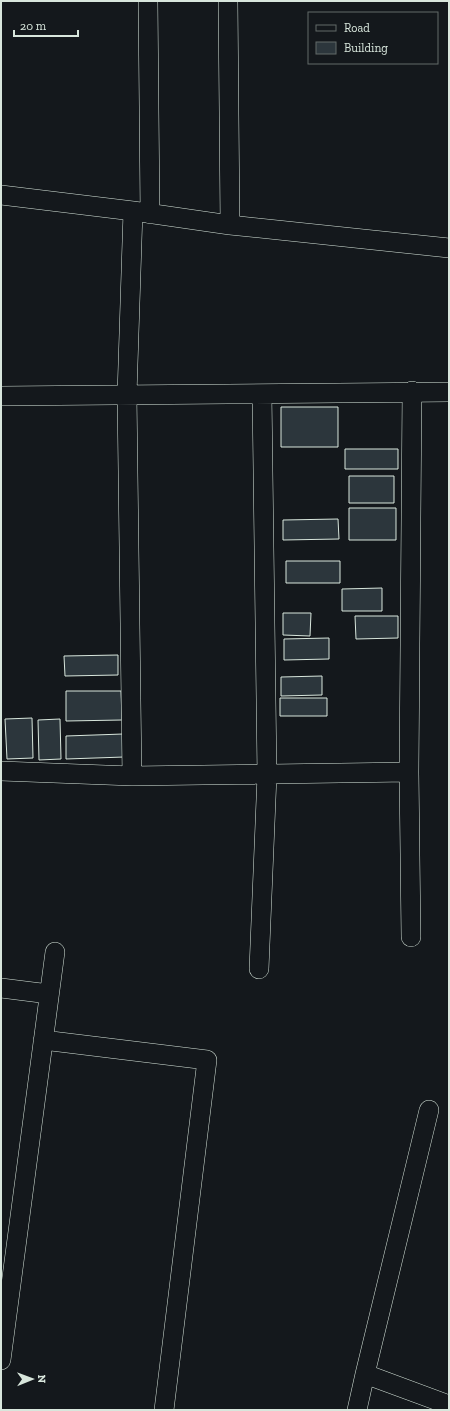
<svg xmlns="http://www.w3.org/2000/svg" width="450" height="1411" viewBox="0 0 450 1411" font-family="'Zilla Slab',serif">
  <style>
    .building { fill: #2c363c; stroke: #d8e6dc }
    .lines { fill: none; stroke-linecap: round; stroke-linejoin: round }
    .street-casing { stroke: #d8e6dc; stroke-width: 20 }
    .street { stroke: #14181c; stroke-width: 19 }
  </style>
  <rect width="100%" height="100%" fill="#14181c"/>
  <path class="building" d="M281 407H338V447H281Z
    M345 449H398V469H345Z
    M349 476H394V503H349Z
    M349 508H396V540H349Z
    M338 519 339 539 283 540V520Z
    M286 561H340V583H286Z
    M382 588V611H342V589Z
    M283 613H311L310 636 283 635Z
    M355 616H398V638L356 639Z
    M329 638V659L284 660V639Z
    M118 655V675L65 676 64 656Z
    M322 676V695L281 696V677Z
    M66 691H121L122 720 66 721Z
    M280 698H327V716H280Z
    M32 718 33 758 7 759 5 719Z
    M60 719 61 759 39 760 38 720Z
    M123 734 124 757 66 759V736Z"/>
  <g class="lines">
    <g class="street-casing">
      <path id="street" d="M148 1 150 214
        M228 1 230 225
        M1 195 133 211
        M1 396 449 392
        M1 771 132 776 409 772
        M132 776 127 395 133 211 230 225 449 248
        M411 937 409 772 412 391
        M259 969 267 775 262 394
        M1 988 49 994
        M43 1040 207 1060 164 1410
        M1 1360 55 952
        M365 1374 449 1405
        M357 1410 365 1374 429 1110"/>
    </g>
    <use href="#street" class="street"/>
  </g>
  <rect width="450" height="1411" fill="none" stroke="#d8e6dc" stroke-width="4"/>
  <rect x="308" y="12" width="130" height="52" fill="#14181c" stroke="#626a69"/>
  <rect x="316" y="25" width="20" height="6" fill="#14181c" stroke="#626a69"/>
  <text x="344" y="32" font-size="12" fill="#d8e6dc">Road</text>
  <rect x="316" y="42" width="20" height="12" fill="#2c363c" stroke="#626a69"/>
  <text x="344" y="52" font-size="12" fill="#d8e6dc">Building</text>
  <g transform="translate(32 1379) rotate(89)" stroke="#14181c" stroke-width="3" paint-order="stroke">
  <path d="M0-3L7 15L0 10L-7 15Z" fill="#d8e6dc"/>
  <text y="-6" font-size="11" font-weight="bold" text-anchor="middle" fill="#d8e6dc">N</text>
  </g>
  <path d="M14 30v6h64v-6" fill="none" stroke="#d8e6dc" stroke-width="2"/>
  <text x="20" y="30" font-size="12" fill="#d8e6dc" stroke="#14181c" stroke-width="3" paint-order="stroke">20 m</text>
</svg>
